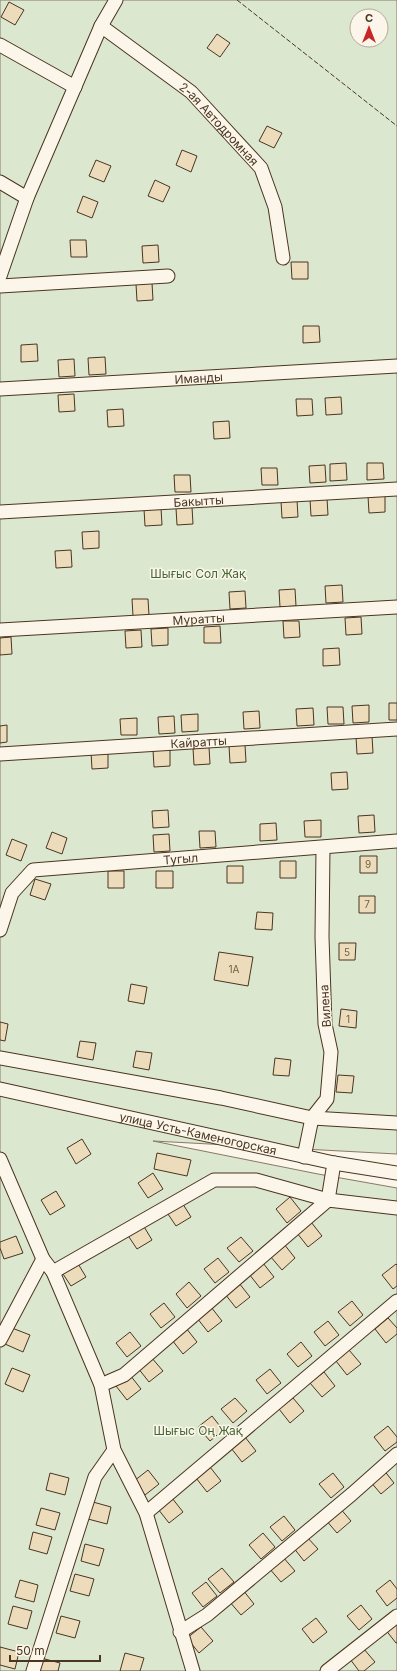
<svg xmlns="http://www.w3.org/2000/svg" width="397" height="1671" viewBox="0 0 397 1671" font-family="Inter,sans-serif">
  <style>
    .green { fill: #dce7d0; stroke: #887966; fill-rule: evenodd }
    .building { fill: #ecdcbc; stroke: #4a3520 }
    .lines { fill: none; stroke-linecap: round; stroke-linejoin: round }
    .minor-casing { stroke: #4a3520; stroke-width: 15 }
    .minor { stroke: #fbf6e9; stroke-width: 13 }
    .fence { stroke: #4a3520; stroke-width: 1; stroke-dasharray: 5 2; stroke-linecap: butt }
    .labels { text-anchor: middle; dominant-baseline: central; stroke-width: 3; stroke-linejoin: round; paint-order: stroke }
    .number-label { font-size: 10px; fill: #725f47 }
    .street-label { font-size: 12px; fill: #4a3520; stroke: #fbf6e9 }
    .park-label { font-size: 12px; fill: #436837; stroke: #fbf6e9 }
  </style>
  <rect width="100%" height="100%" fill="#fbf6e9"/>
  <path class="green" d="M0 0H397V1154L153 1141 318 1174 397 1188V1671H0ZM357 16H381V40H357Z"/>
  <path class="building" d="M9 2 24 10 15 25 1 17Z
    M217 34 230 43 220 57 207 48Z
    M267 126 282 133 274 148 259 141Z
    M182 150 197 156 191 172 176 165Z
    M96 160 111 166 104 182 89 176Z
    M155 180 170 187 163 202 148 196Z
    M83 196 98 202 92 218 77 212Z
    M70 240H86L87 257H71Z
    M158 245 159 262 143 263 142 246Z
    M291 262H308V279H292Z
    M152 283 153 300 137 301 136 284Z
    M303 326H319L320 342 303 343Z
    M37 344 38 361 21 362V345Z
    M105 357 106 374 89 375 88 358Z
    M74 359 75 376 59 377 58 360Z
    M74 394 75 411 59 412 58 395Z
    M341 397 342 414 326 415 325 398Z
    M296 399H312L313 415 297 416Z
    M123 409 124 426 108 427 107 410Z
    M229 421 230 438 214 439 213 422Z
    M346 463 347 480 330 481V464Z
    M367 463H383L384 479 367 480Z
    M325 465 326 482 310 483 309 466Z
    M261 468H277L278 485H262Z
    M174 475H190L191 492H175Z
    M385 495V512L369 513 368 496Z
    M327 498 328 515 311 516 310 499Z
    M297 500 298 517 282 518 281 501Z
    M192 507 193 524 177 525 176 508Z
    M161 508 162 525 145 526 144 509Z
    M99 531V548L83 549 82 532Z
    M71 550 72 567 56 568 55 551Z
    M342 585 343 602 326 603 325 586Z
    M295 589 296 606 280 607 279 590Z
    M245 591 246 608 230 609 229 592Z
    M132 599H148L149 616H133Z
    M361 617 362 634 346 635 345 618Z
    M283 621H299L300 637 284 638Z
    M220 626 221 643H204V627Z
    M168 628V645L152 646 151 629Z
    M141 630 142 647 126 648 125 631Z
    M11 637 12 654 0 655V638Z
    M339 648 340 665 323 666V649Z
    M389 703H397V720H389Z
    M369 705V722L353 723 352 706Z
    M327 707H343L344 724H328Z
    M313 708 314 725 297 726 296 709Z
    M259 711 260 728 244 729 243 712Z
    M198 714V731L182 732 181 715Z
    M174 716 175 733 159 734 158 717Z
    M137 718V735H121L120 719Z
    M7 725V742L0 743V726Z
    M372 736 373 753 357 754 356 737Z
    M245 745 246 762 230 763 229 746Z
    M209 747 210 764 194 765 193 748Z
    M153 750H170V766L154 767Z
    M108 751V768L92 769 91 752Z
    M347 772 348 789 332 790 331 773Z
    M168 810 169 827 153 828 152 811Z
    M374 815 375 832 359 833 358 816Z
    M321 820V837H305L304 821Z
    M276 823 277 840 260 841V824Z
    M199 831H215L216 847 200 848Z
    M52 832 67 838 62 854 46 848Z
    M169 834 170 851 154 852 153 835Z
    M12 839 27 845 21 861 6 855Z
    M360 856H377V873H360Z
    M280 861H296V878H280Z
    M227 866H243V883H227Z
    M108 871H124V888H108Z
    M156 871H173V888H156Z
    M35 879 51 884 45 900 30 895Z
    M359 896H375V913H359Z
    M257 912 273 913 272 930 255 929Z
    M339 943H356L355 960H339Z
    M219 952 253 957 248 986 214 980Z
    M131 984 147 987 144 1004 128 1001Z
    M341 1009 357 1011 356 1028 339 1026Z
    M0 1022 8 1024 5 1041 0 1040Z
    M80 1041 96 1043 93 1060 77 1057Z
    M136 1051 152 1053 149 1070 133 1067Z
    M275 1058 291 1060 289 1076 273 1075Z
    M338 1075 354 1076 352 1093 336 1092Z
    M82 1139 91 1154 76 1164 67 1148Z
    M157 1153 191 1160 187 1176 154 1169Z
    M153 1173 163 1189 148 1198 138 1183Z
    M56 1191 65 1206 50 1215 41 1200Z
    M290 1197 301 1211 287 1223 276 1209Z
    M181 1201 191 1217 176 1226 166 1211Z
    M311 1222 322 1236 308 1247 297 1233Z
    M143 1225 152 1240 137 1249 127 1234Z
    M16 1236 23 1253 4 1259 0 1248V1242Z
    M241 1237 253 1251 239 1262 227 1248Z
    M284 1244 295 1258 282 1270 270 1256Z
    M218 1258 229 1272 215 1283 204 1269Z
    M77 1262 86 1277 71 1286 61 1271Z
    M263 1263 274 1277 260 1288 249 1274Z
    M396 1264 397 1265V1286L393 1289 382 1275Z
    M189 1282 201 1296 187 1308 176 1294Z
    M239 1283 250 1297 236 1308 225 1294Z
    M352 1301 363 1315 350 1326 338 1312Z
    M164 1303 175 1317 161 1328 150 1314Z
    M211 1307 222 1321 208 1332 197 1318Z
    M388 1318 397 1328V1334L386 1343 375 1329Z
    M328 1321 339 1335 325 1346 314 1332Z
    M12 1328 30 1335 23 1352 5 1344Z
    M186 1328 197 1342 183 1354 172 1340Z
    M130 1332 141 1346 127 1357 116 1343Z
    M301 1342 312 1356 298 1367 287 1354Z
    M349 1350 361 1364 347 1375 336 1361Z
    M151 1357 163 1371 149 1382 138 1368Z
    M12 1368 30 1375 23 1392 5 1384Z
    M270 1369 281 1383 267 1394 256 1380Z
    M324 1372 335 1386 322 1397 310 1383Z
    M130 1375 141 1389 127 1400 116 1386Z
    M235 1398 247 1411 233 1423 221 1409Z
    M293 1398 304 1411 290 1423 279 1409Z
    M212 1416 223 1430 210 1441 198 1427Z
    M388 1426 397 1437V1442L385 1451 374 1437Z
    M245 1437 256 1451 242 1462 231 1448Z
    M210 1467 221 1481 207 1492 196 1478Z
    M383 1469 394 1483 381 1494 369 1480Z
    M148 1470 159 1484 145 1495 134 1481Z
    M50 1473 69 1478 65 1495 46 1490Z
    M333 1473 344 1487 331 1498 319 1484Z
    M172 1498 183 1512 169 1523 158 1509Z
    M93 1502 111 1507 107 1524 88 1519Z
    M339 1507 351 1521 337 1533 325 1519Z
    M41 1508 60 1513 55 1530 36 1525Z
    M284 1516 295 1530 282 1541 270 1527Z
    M33 1532 52 1537 47 1554 29 1549Z
    M263 1533 275 1547 261 1559 249 1545Z
    M306 1536 318 1549 304 1561 293 1547Z
    M85 1544 104 1549 99 1566 81 1561Z
    M283 1557 295 1571 281 1582 269 1568Z
    M222 1568 234 1582 220 1593 208 1579Z
    M75 1574 94 1579 89 1596 70 1591Z
    M20 1580 38 1585 34 1602 15 1597Z
    M390 1580 397 1589V1598L387 1606 376 1591Z
    M206 1582 217 1596 203 1607 192 1593Z
    M243 1590 254 1604 241 1615 229 1601Z
    M361 1605 372 1619 359 1630 347 1616Z
    M13 1606 32 1611 27 1629 8 1624Z
    M61 1616 80 1621 75 1638 56 1633Z
    M316 1618 327 1632 313 1643 302 1629Z
    M397 1619V1643H396L385 1629Z
    M201 1627 213 1641 199 1653 187 1638Z
    M0 1647 19 1652 15 1669 0 1665Z
    M363 1648 375 1662 364 1671H359L350 1659Z
    M125 1653 144 1658 140 1671H120Z
    M41 1658 60 1663 58 1671H38Z"/>
  <g class="lines">
    <g class="minor-casing">
      <g id="minor">
        <path id="s1" d="M101 26 191 92 261 168 275 207 283 258"/>
        <path d="M0 45 75 87"/>
        <path d="M0 182 27 198"/>
        <path d="M0 276 27 198 101 26 116 0"/>
        <path d="M0 286 168 276"/>
        <path id="s2" d="M0 389 397 366"/>
        <path id="s3" d="M0 512 397 489"/>
        <path id="s4" d="M0 630 397 607"/>
        <path id="s5" d="M0 754 397 729"/>
        <path id="s6" d="M0 930 12 893 33 870 397 841"/>
        <path d="M0 1058 221 1098 312 1118 397 1123"/>
        <path id="s7" d="M0 1089 334 1163 397 1173"/>
        <path d="M304 1157 312 1118 327 1099 331 1052 325 1024 322 937 323 848"/>
        <path d="M0 1159 43 1259 53 1272 101 1385 114 1450 146 1513 193 1671"/>
        <path d="M53 1272 214 1180H256L328 1200 397 1208"/>
        <path d="M0 1340 43 1259"/>
        <path d="M101 1385 124 1375 328 1200 334 1163"/>
        <path d="M146 1513 397 1301"/>
        <path d="M180 1632 207 1615 352 1494 397 1454"/>
        <path d="M33 1671 95 1477 114 1450"/>
        <path d="M327 1671 397 1616"/>
      </g>
    </g>
    <use href="#minor" class="minor"/>
    <path class="fence" d="M237 0 397 126"/>
  </g>
  <g class="labels">
    <g class="number-label">
      <text x="368" y="864">9</text>
      <text x="367" y="904">7</text>
      <text x="347" y="952">5</text>
      <text x="234" y="969">1А</text>
      <text x="348" y="1019">1</text>
    </g>
    <g class="street-label">
      <text stroke="none"><textPath href="#s1" startOffset="154">2-ая Автодромная</textPath></text>
      <text stroke="none"><textPath href="#s2" startOffset="199">Иманды</textPath></text>
      <text stroke="none"><textPath href="#s3" startOffset="199">Бакытты</textPath></text>
      <text stroke="none"><textPath href="#s4" startOffset="199">Муратты</textPath></text>
      <text stroke="none"><textPath href="#s5" startOffset="199">Кайратты</textPath></text>
      <text stroke="none"><textPath href="#s6" startOffset="218">Тугыл</textPath></text>
      <text transform="translate(325 1006) rotate(-94)">Вилена</text>
      <text stroke="none"><textPath href="#s7" startOffset="203">улица Усть-Каменогорская</textPath></text>
    </g>
    <g class="park-label">
      <text x="198" y="573">Шығыс Сол Жақ</text>
      <text x="198" y="1430">Шығыс Оң Жақ</text>
    </g>
  </g>
  <g transform="translate(369 28)"><circle r="19" fill="#fbf6e9" stroke="#b4a999"/>
  <path d="M0-3L7 15L0 10L-7 15Z" fill="#c62828"/>
  <text y="-6" font-size="11" font-weight="bold" text-anchor="middle" fill="#4a3520">С</text>
  </g>
  <path d="M10 1655v6h90v-6" fill="none" stroke="#4a3520" stroke-width="2"/>
  <text x="16" y="1655" font-size="12" fill="#4a3520" stroke="#fbf6e9" stroke-width="3" paint-order="stroke">50 m</text>
</svg>
